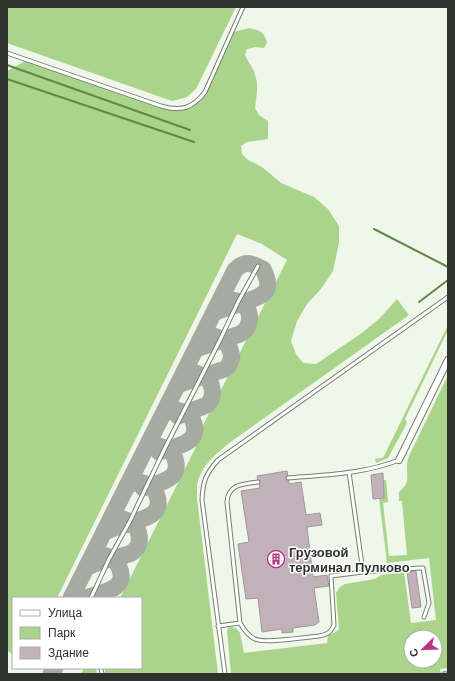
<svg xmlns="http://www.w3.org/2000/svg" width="455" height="681" viewBox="0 0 455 681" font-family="Helvetica,sans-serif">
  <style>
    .green { fill: #a9d48a; fill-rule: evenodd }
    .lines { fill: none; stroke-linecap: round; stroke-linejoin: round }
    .stream { stroke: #648748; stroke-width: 2 }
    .taxiway { stroke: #a6aba2; stroke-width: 17 }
    .building { fill: #c0b2b8; stroke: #a3969b }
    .lane-casing { stroke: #777e73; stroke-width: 5 }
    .street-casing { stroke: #777e73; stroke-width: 8 }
    .lane { stroke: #fff; stroke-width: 3 }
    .street { stroke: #fff; stroke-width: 6 }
    .labels { text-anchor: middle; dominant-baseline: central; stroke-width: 3; stroke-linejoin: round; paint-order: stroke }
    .poi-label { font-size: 13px; font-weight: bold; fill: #2f322d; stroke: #fff; text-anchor: start }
  </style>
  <rect width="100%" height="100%" fill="#eff6ea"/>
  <path class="green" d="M7 7H236L196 89 187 97 172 101 7 43Z
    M249 28C260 31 264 31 267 43L264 48 255 47 247 49 245 55 248 61 254 71 257 82V92L255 108 259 115 268 121V139L247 142 241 146 242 154 248 160 262 167 281 183 314 197 328 209 339 226V243L333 271 321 289 307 304 297 321 291 341 296 354 303 363 316 364 362 333 380 318 397 299 409 315 232 441C217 453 201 465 197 485 197 489 197 494 197 498L218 674H105V668H141V598H120L196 447 193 445 287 260 262 244 237 234 57 598H13V655L7 650V70H9L25 61 173 111 193 106 206 93 234 32Z
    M448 325V330L405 419 407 423 388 458 376 463 375 459 382 458 384 456Z
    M448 375V668L440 669 441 674H231L227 631 228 628 229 627 236 628 240 633 244 653 327 643 328 634 334 633 339 629 336 593 340 587 345 584 375 579 381 575 404 572 411 623 436 620 429 558 387 563 379 498 384 497 383 480H386L388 502 383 503 389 556 407 555 402 501H399V492C410 483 407 478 407 466 407 462 408 459 409 456ZM411 637H435V661H411Z
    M84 668H96L97 674H81Z"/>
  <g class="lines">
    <path class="stream" d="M7 65 190 130
      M7 79 194 142
      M374 229 448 267
      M419 302 448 280"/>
    <path class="taxiway" d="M196 349 240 334C250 329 253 315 245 306 242 302 236 301 231 300
      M177 386 180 384 225 369 229 365 232 357C229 344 227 340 214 336
      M178 416 207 405C215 398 213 387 208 378L196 373
      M159 452C179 445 206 443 190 415 180 410 172 407 163 415
      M143 488C163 481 186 480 172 451 161 446 156 443 145 450
      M104 532 109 530C117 527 125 524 134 522 153 516 165 511 154 488 143 482 138 479 126 487
      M86 568C94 563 104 561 112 558 119 556 130 556 135 550 139 546 140 541 139 535 138 526 132 522 123 519
      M71 598 235 270C245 260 251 263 263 269 274 291 265 295 245 302 236 305 227 308 218 311L214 313
      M86 598C102 592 129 590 119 567 116 560 110 556 102 555
      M51 674 55 668"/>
  </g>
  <path class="building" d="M287 471 289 484 301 482 306 515 320 513 322 525 307 527 313 577 327 575 329 586 314 588 319 622 315 625 293 628V632L282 633V629L262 632 258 598 246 599 238 544 249 542 241 491 260 488 257 476Z
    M383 473 384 498 373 499 371 475Z
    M416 571 421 607 412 608 407 572Z
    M448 671V674H442V672Z"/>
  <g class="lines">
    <g class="lane-casing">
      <path id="lane" d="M7 53 161 106C181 112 193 108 205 92L243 7
        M288 478C325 475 364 474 399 460
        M258 482C243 484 228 484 227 502L240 623C244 630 248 636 255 639 265 644 306 637 319 636 328 634 330 633 334 625L331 576 363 572 349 472
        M363 572 420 568H423L429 603 424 617
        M91 598 109 559 130 521 165 448 220 340 238 302 258 266
        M218 626 240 623
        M101 668 102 674
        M225 674 202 500C203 481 205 475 218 460L448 297"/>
    </g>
    <g class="street-casing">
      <path id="street" d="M399 460 448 360"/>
    </g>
    <use href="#lane" class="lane"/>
    <use href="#street" class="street"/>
  </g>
  <defs>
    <g id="building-ring" transform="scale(0.9)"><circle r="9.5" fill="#fff" stroke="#b8367f" stroke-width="1.5"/><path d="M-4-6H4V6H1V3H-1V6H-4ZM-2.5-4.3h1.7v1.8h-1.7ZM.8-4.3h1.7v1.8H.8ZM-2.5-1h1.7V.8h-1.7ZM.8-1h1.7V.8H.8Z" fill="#b8367f"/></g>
  </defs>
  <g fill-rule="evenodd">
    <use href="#building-ring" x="276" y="559"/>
  </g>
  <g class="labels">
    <g class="poi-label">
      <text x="289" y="552">Грузовой<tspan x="289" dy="15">терминал Пулково</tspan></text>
    </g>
  </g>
  <rect width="455" height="681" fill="none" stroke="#2f322d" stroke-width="16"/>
  <rect x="12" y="597" width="130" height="72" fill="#ffffff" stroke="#acadab"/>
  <rect x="20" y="610" width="20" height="6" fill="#ffffff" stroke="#acadab"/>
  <text x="48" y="617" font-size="12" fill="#2f322d">Улица</text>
  <rect x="20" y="627" width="20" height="12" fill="#a9d48a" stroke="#acadab"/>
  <text x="48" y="637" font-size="12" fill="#2f322d">Парк</text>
  <rect x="20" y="647" width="20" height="12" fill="#c0b2b8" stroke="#acadab"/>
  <text x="48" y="657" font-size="12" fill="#2f322d">Здание</text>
  <g transform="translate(423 649) rotate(247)"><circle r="19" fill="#ffffff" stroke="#acadab"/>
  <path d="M0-3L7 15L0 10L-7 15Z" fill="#b8367f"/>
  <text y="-6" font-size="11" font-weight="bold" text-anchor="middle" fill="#2f322d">С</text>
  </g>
</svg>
